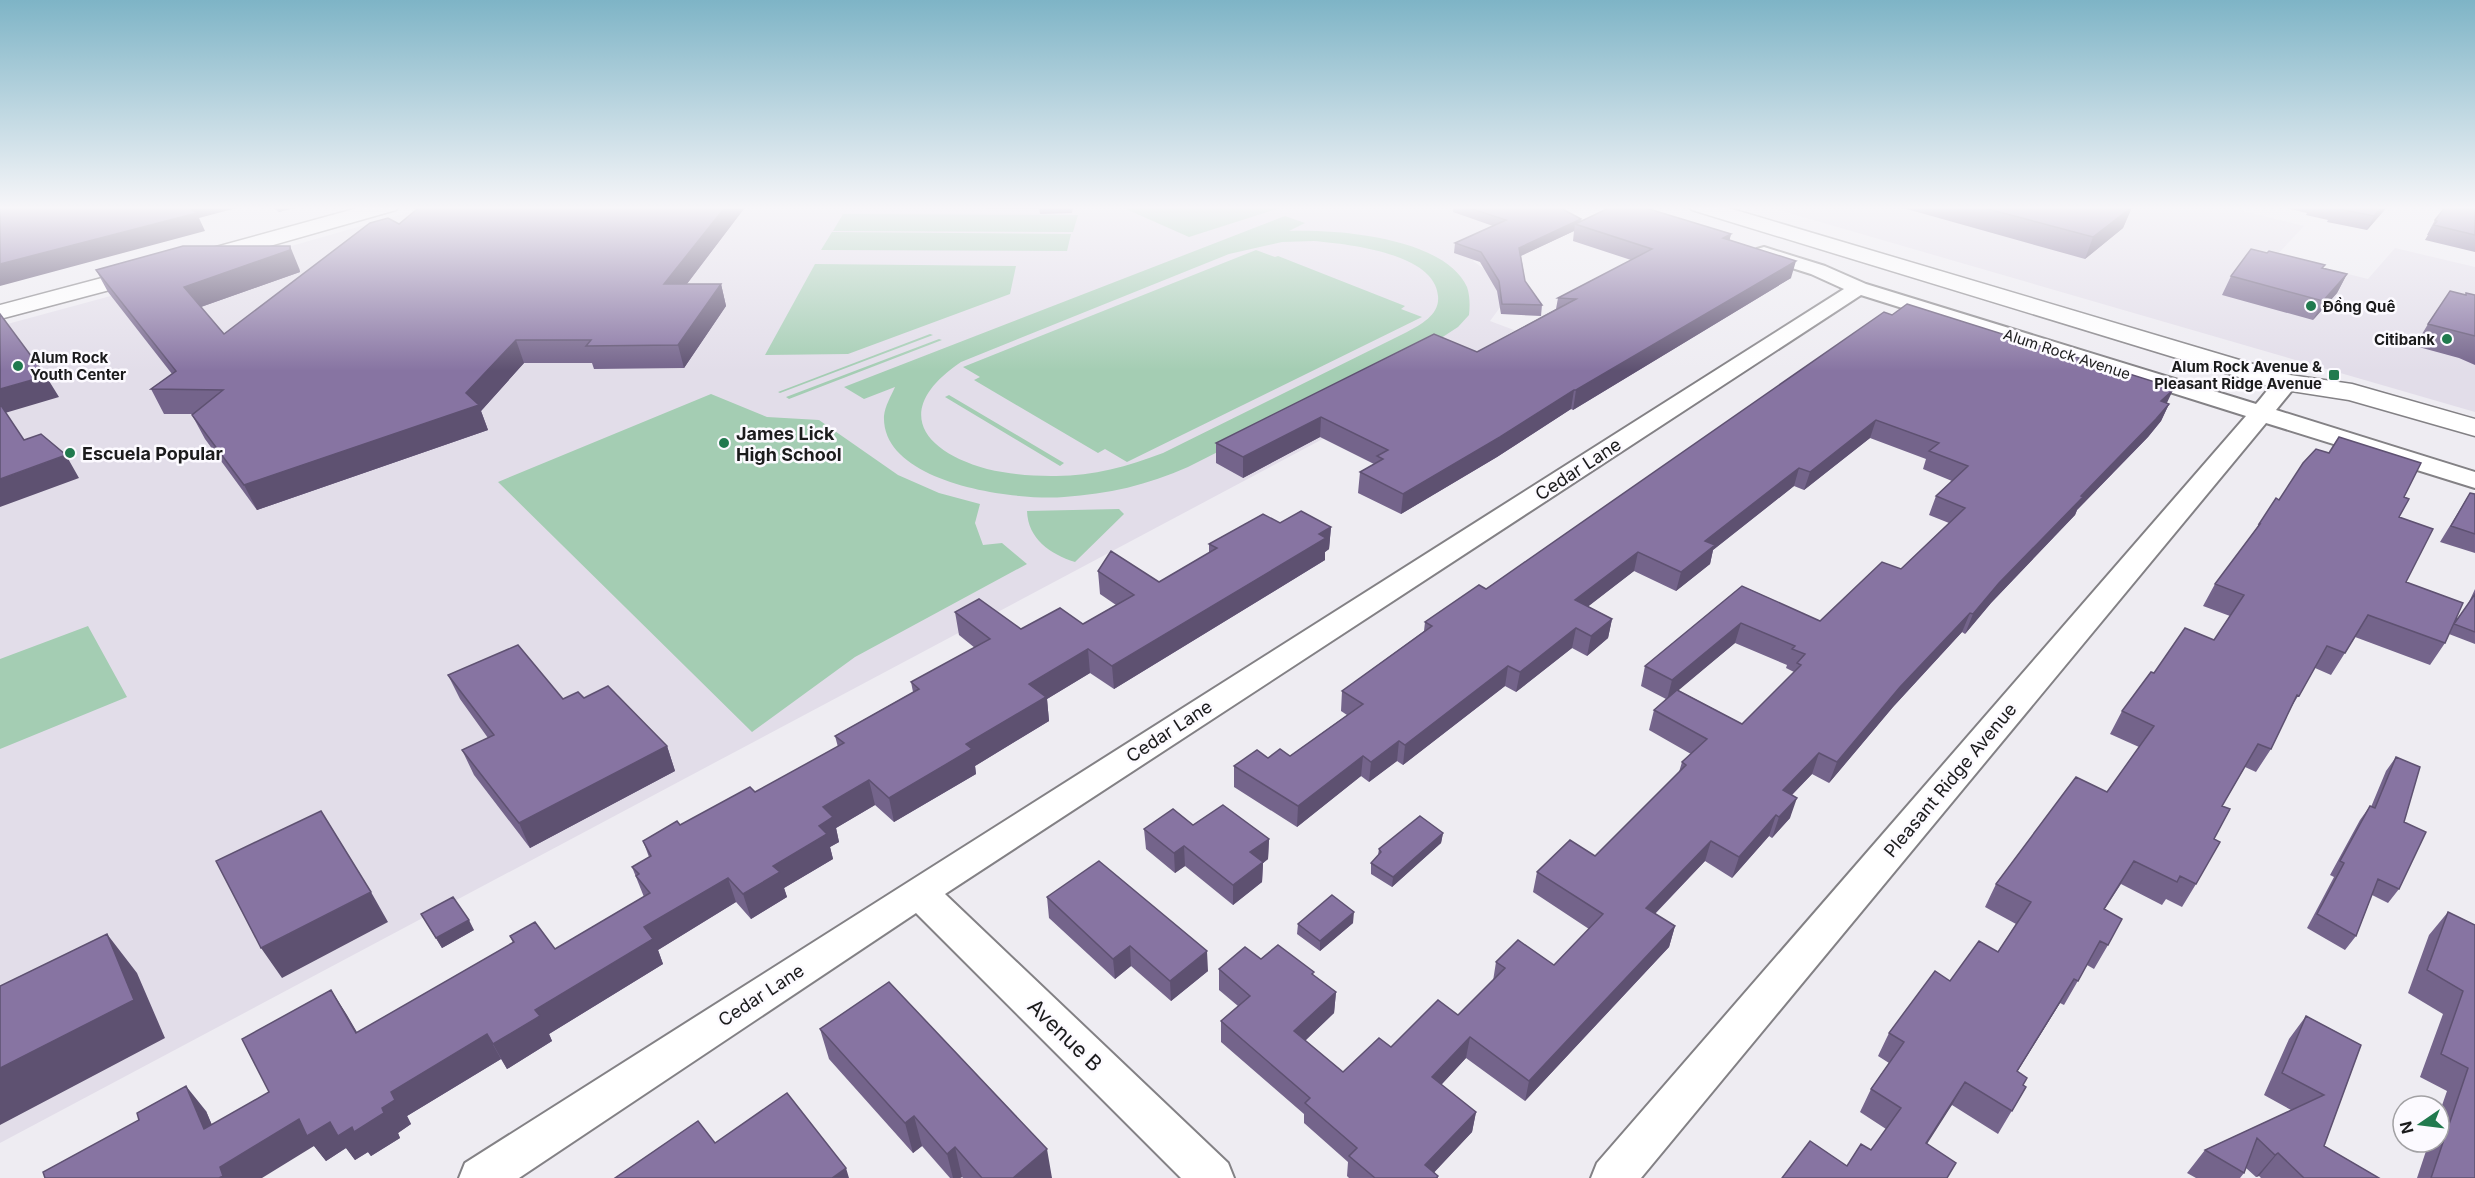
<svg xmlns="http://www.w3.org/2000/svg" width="2475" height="1178" viewBox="0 0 2475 1178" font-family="Inter,sans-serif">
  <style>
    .built { fill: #e2dde9 }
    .green { fill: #a4cdb3; fill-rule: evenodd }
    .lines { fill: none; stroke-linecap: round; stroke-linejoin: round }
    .street-casing { stroke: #838185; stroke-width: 4 }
    .secondary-casing { stroke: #838185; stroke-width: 3 }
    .street { fill: #fff; fill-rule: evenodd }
    .secondary { fill: #fff; fill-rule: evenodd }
    .wall { fill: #74648b; fill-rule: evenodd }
    .shaded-wall { fill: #5e5171 }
    .building { fill: #8774a2; stroke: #5e5171; stroke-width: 1.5 }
    .poi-dot { fill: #217a4e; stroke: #fcfaff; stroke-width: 2 }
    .labels { text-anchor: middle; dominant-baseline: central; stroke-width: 5; stroke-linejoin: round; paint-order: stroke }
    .far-poi-label { font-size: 15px; font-weight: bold; fill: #1b1b1c; stroke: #fcfaff; text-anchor: start }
    .far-street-label { font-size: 15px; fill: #1b1b1c; stroke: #fcfaff }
    .poi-label { font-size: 18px; font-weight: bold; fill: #1b1b1c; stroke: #fcfaff; text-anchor: start }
    .street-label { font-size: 18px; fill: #1b1b1c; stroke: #fcfaff }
    .near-street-label { font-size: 21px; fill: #1b1b1c; stroke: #fcfaff }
  </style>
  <rect width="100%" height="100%" fill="#eeecf2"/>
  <path class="built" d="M431 206H1590L1473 261 1493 275 1504 302 1490 321 1522 333 0 1143V326L225 265Z
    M1765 206H2222L2304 226 2276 256 2368 279 2395 248 2475 267V412Z"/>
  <path class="green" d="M1119 206H1286L1189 237Z
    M843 214 1078 215 1073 232 833 231Z
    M1285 216 1305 223 1289 231C1336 229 1444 237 1467 287 1470 296 1470 306 1469 315L1458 327 1435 342 1188 467C1148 485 1108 494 1064 497 1017 501 881 484 884 416 885 406 891 396 895 387L864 399 844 387ZM1314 241C1347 244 1435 253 1438 296 1440 314 1422 324 1407 332L1163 453C1126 467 1090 477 1051 476 1030 476 1008 474 987 469 919 450 893 408 961 362L1229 254 1282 242Z
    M832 232 1071 234 1067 251 821 250Z
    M1256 250 1275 257 1278 256 1405 306 1401 309 1422 317 1127 462 1105 449 1098 453 974 380 980 377 963 367Z
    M815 264 1016 266 1010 294 848 354 765 355Z
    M930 334 933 335 780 393 778 392Z
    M939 339 942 340 789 399 786 397Z
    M711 394 767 417 819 420 898 475 939 493 980 504 975 523 983 545 1002 543 1027 564 855 657 752 732 498 482Z
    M949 395 1064 463 1060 466 945 397Z
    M1119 509 1124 514 1075 562C1050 554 1028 539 1027 511Z
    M88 626 127 697 0 749V659Z"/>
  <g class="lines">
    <g class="street-casing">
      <path id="street" d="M1764 247 1825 266 1866 284 2256 404C2268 391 2276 373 2295 378L2298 383 2276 410 2475 472V488L2266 423 1641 1178H1591L1597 1163 2246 416 1861 295 945 894 1228 1163 1234 1178H1181L916 913 519 1178H459L465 1163 1844 289 1811 274 1757 257 1754 253 1757 249Z"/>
    </g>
    <g class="secondary-casing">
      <path id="secondary" d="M365 206H399L396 210 210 263 202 265 194 263 191 258 194 253Z
        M1689 206H1722L2290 375 2352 384 2475 419V436L2349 400 2278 389 1692 210Z
        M147 266 155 268 158 273 155 278 0 319V305Z"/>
    </g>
    <use href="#street" class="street"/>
    <use href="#secondary" class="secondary"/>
  </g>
  <path class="wall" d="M270 206H301L279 212Z
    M746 206 687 284H721L726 306 684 368 594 369 592 363H524L481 411 488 430 257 510 205 439 192 415 193 414H164L151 389 172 374 108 292 96 270 299 268 300 272 201 307 224 334 399 224Z
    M987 206H1073L1072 213 1040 214 1039 209H987Z
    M1453 206H1557L1581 221 1731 234 1729 240 1791 278 1573 410 1571 409 1497 457 1401 514 1358 493 1360 472 1374 464 1320 437 1243 478 1216 463V443L1477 352 1556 309 1558 298 1631 260 1573 241 1574 231 1521 256 1525 281 1542 305 1541 316 1501 314 1497 291 1480 262 1454 253 1455 243 1493 226 1453 212Z
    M1896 206H2127L2132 207 2123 228 2085 259Z
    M2278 206H2388L2367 230 2327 222 2328 220 2306 215 2307 213Z
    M2475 206V252L2425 240 2428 235H2427L2435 220Z
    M2325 265 2323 268 2347 274 2337 293 2313 320 2222 295 2231 276Z
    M2465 295H2475V365L2459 358 2415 346 2428 324Z
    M1892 315 2171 387 2166 403 2169 404 2161 421 2148 437 2077 510 2075 515 1991 603 1965 634 1962 632 1893 707 1829 783 1812 774 1792 795 1790 818 1772 838 1769 836 1732 878 1705 861 1655 914 1675 926 1669 947 1525 1101 1466 1058 1441 1085 1476 1112 1472 1132 1434 1172 1438 1176V1178H1349L1347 1176 1348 1162 1304 1123V1114L1221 1042V1021L1238 1006 1219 990V969L1261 959 1314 976 1336 992 1334 1013 1305 1041 1343 1072 1391 1047 1458 1015 1493 981 1496 962 1554 965 1589 929 1533 892 1537 872 1595 856 1679 772 1682 762 1691 754 1649 730 1654 710 1666 699 1641 686 1645 666 1742 586 1820 621 1901 569 1949 523 1929 515 1936 496 1952 481 1923 469 1926 459 1870 438 1804 490 1794 486 1713 550 1710 564 1676 591 1634 571 1588 606 1612 619 1608 638 1587 656 1572 648 1516 692 1505 686 1403 765 1397 761 1369 782 1361 776 1297 827 1234 787V766L1268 758 1290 756 1347 715 1341 711 1342 691 1424 631 1425 622 1486 589ZM1735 643 1787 665 1786 668 1794 672 1742 724 1678 690Z
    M2470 493 2475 494V553L2440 542Z
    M2404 497 2399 517 2406 582 2452 626 2468 604 2475 589V644L2449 634 2445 643 2430 665 2355 637 2331 675 2315 668 2286 716 2271 749 2256 772 2245 767 2222 806 2214 839 2196 884 2182 907 2166 899 2162 905 2121 884 2104 910 2108 945 2094 969 2087 965 2064 1005 2060 1003 2017 1072 2023 1085 2026 1087 1998 1134 1952 1105 1847 1166 1871 1150 1886 1129 1860 1112 1871 1089 1889 1063 1878 1056 1889 1033 1950 981 1998 952 2016 924 1985 907 1996 884 2107 792 2116 780 2139 747 2110 734 2122 711 2154 673 2214 640 2230 616 2203 606 2215 584 2253 534 2259 524 2279 500Z
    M1280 523 1331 527 1329 549 1325 552V560L1114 689 1090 673 1047 699 1049 721 975 766 976 774 894 822 875 805 836 828 839 842 830 847 833 859 784 888 787 897 751 919 736 902 658 950 663 964 549 1034 552 1041 507 1069 501 1059 407 1116 411 1124 398 1133 400 1138 371 1156 368 1152 355 1160 346 1148 326 1161 314 1146 45 1178 206 1111 212 1125 269 1092 331 990 357 1033 513 943 510 936 555 949 644 897 632 867 649 857 643 841 680 825 755 792 838 747 835 736 913 692 911 682 975 648 959 635 955 612 1021 629 1083 624 1116 605 1100 594 1098 571 1159 582 1209 553V544Z
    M448 675 563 699 584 698 667 746 675 771 530 848 474 775 462 750 488 738 460 699Z
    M2396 757 2404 822 2399 889 2388 903 2372 895 2356 936 2345 950 2307 928 2334 877 2330 875 2360 820 2370 806 2371 807 2386 771Z
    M1144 829 1269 839 1268 859 1263 863 1262 882 1233 905 1185 866 1175 873 1146 849Z
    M1443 833 1441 843 1392 887 1371 874V863L1378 855 1379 849Z
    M1047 897 1208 971 1171 1001 1131 966 1115 979 1049 918Z
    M2448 912 2475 925V1178H2417L2429 1142H2439V1114L2447 1091 2420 1077 2443 1014 2408 993 2429 935Z
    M421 914 474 930 442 948Z
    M1353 923 1320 951 1297 934 1298 924Z
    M2306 1016 2361 1045 2324 1146 2379 1178H2261L2259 1176 2256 1177 2246 1168 2244 1173 2240 1178H2196L2187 1173 2205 1150 2291 1110 2264 1095 2289 1039Z
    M820 1029 1052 1178H963L962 1177 960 1178H950L922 1146 913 1153 829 1059Z"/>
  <path class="shaded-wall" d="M182 206H244L199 218 205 231 0 286V264Z
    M277 206H301L279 212Z
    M726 206H746L670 306 664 284Z
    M2383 206H2388L2367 230 2374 216Z
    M2132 207 2123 228 2085 259 2093 237Z
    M1581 219 1580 226 1575 224 1574 231 1518 257 1519 248Z
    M1731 234 1727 251 1723 238Z
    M290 246 299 268 300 272 195 309 184 287Z
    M1796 261 1791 278 1573 410 1576 390Z
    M2347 274 2337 293 2313 320 2323 301Z
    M721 284 726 306 684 368 678 345Z
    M516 340 524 363 481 411 488 430 257 510 244 485 466 393Z
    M46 376 59 397 5 413 0 405V389Z
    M2171 387 2167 395 2173 390 2165 407 2161 401Z
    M1574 390 1571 409 1497 457 1401 514 1403 494Z
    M2169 404 2161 421 2148 437 2077 510 2075 515 1991 603 1965 634 1973 614 1999 583Z
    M1321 417 1320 437 1243 478V457Z
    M1876 420 1870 438 1804 490 1810 472Z
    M66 455 79 478 0 507V479Z
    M1799 468 1794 486 1713 550 1710 564 1676 591 1681 572 1705 541Z
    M1331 527 1329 549 1325 552V560L1114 689 1112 666Z
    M1638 552 1634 571 1572 619 1575 600Z
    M1970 613 1962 632 1893 707 1829 783 1837 762 1900 687Z
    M1612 619 1608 638 1587 656 1591 636Z
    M1741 623 1735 643 1667 700 1672 680Z
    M1576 628 1572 648 1516 692 1520 672Z
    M1088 649 1090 673 1047 699 1049 721 975 766 976 774 894 822 889 798 966 744 1029 684Z
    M1508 666 1505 686 1403 765 1405 745Z
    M1399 741 1397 761 1369 782 1371 762Z
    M667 746 675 771 530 848 519 823Z
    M1819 753 1812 774 1776 811 1783 790Z
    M1363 756 1361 776 1297 827 1298 806Z
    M869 780 875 805 836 828 839 842 830 847 833 859 784 888 787 897 751 919 743 894 773 866 819 826 823 807Z
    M1797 798 1790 818 1772 838 1779 817Z
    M1776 815 1769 836 1732 878 1739 857Z
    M1443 833 1441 843 1392 887 1393 877Z
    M1269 839 1268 859 1263 863 1262 882 1233 905V885L1250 852Z
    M1711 841 1705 861 1640 929 1646 908Z
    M1184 846 1185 866 1175 873 1174 853Z
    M728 878 736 902 658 950 663 964 549 1034 552 1041 507 1069 493 1044 535 1010 644 927Z
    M371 892 388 922 282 978 261 948Z
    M1354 912 1353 923 1320 951V941Z
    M469 920 474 930 442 948 436 938Z
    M1675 926 1669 947 1525 1101 1529 1081Z
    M107 934 137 973 165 1038 0 1125V1068Z
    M1130 946 1131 966 1115 979 1113 959Z
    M1207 951 1208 971 1171 1001 1170 981Z
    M2074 979 2060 1003 2003 1094 2017 1071Z
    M331 990 347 1015 372 1058 356 1033Z
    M1336 992 1334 1013 1293 1052 1294 1031Z
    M487 1034 501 1059 407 1116 411 1124 398 1133 400 1138 371 1156 368 1152 355 1160 346 1148 326 1161 314 1146 262 1178H219L220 1167 299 1119 330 1122 382 1108 391 1092Z
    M1470 1037 1466 1058 1429 1098 1432 1077Z
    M1965 1082 1952 1105 1913 1166 1926 1143Z
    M186 1086 206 1111 224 1154 204 1129Z
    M1476 1112 1472 1132 1429 1178 1425 1165Z
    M914 1116 922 1146 913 1153 905 1123Z
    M955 1147 962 1177 960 1178H953L947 1154Z
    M1047 1149 1052 1178H1013Z
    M2278 1153 2259 1176 2256 1177 2275 1155Z
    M846 1168 849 1178H832Z"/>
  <path class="building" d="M0 206H186L197 213 0 264Z
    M421 206H726L664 284H721L678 345 586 346 591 340H516L466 393 479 405 244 485 192 415 223 390 151 389 176 371 96 270 183 246H290V250L184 287 224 334 370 223 388 218 399 224Z
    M1463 206H1557L1581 219 1519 248 1525 281 1542 305 1502 304 1499 281 1481 252 1455 243 1506 220Z
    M1613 206H1633L1649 209 1731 234 1723 238 1796 261 1576 390H1574L1500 437 1403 494 1360 472 1383 459 1377 456 1388 450 1321 417 1243 457 1216 443 1434 334 1477 352 1576 299 1558 298 1652 249 1575 224Z
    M1977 206H2127L2132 207 2093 237Z
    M2334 206H2383L2374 216 2334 208 2336 207Z
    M2446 206H2475V235L2434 225 2437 221 2435 220Z
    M2251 249 2267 253 2269 251 2325 265 2322 268 2347 274 2323 301 2231 276Z
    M2450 291 2466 295V293L2475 295V336L2428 324Z
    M1907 304 2171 387 2169 389 2173 390 2161 401 2169 404 2156 419 2081 496 2083 497 1999 583 1973 614 1970 613 1900 687 1837 762 1819 753 1783 790 1797 798 1779 817 1776 815 1739 857 1711 841 1646 908 1675 926 1529 1081 1470 1037 1432 1077 1476 1112 1425 1165 1438 1176 1436 1178H1375L1349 1156 1357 1148 1305 1103 1310 1098 1221 1021 1250 996 1219 969 1245 947 1261 959 1278 945 1314 972 1312 974 1336 992 1294 1031 1343 1072 1379 1038 1391 1047 1438 1000 1458 1015 1505 968 1496 962 1518 940 1554 965 1603 914 1537 872 1570 840 1595 856 1686 765 1682 762 1707 739 1654 710 1677 690 1742 724 1801 665 1797 663 1805 654 1792 649 1795 646 1741 623 1672 680 1645 666 1742 586 1820 621 1882 562 1901 569 1965 508 1936 496 1968 466 1929 451 1939 443 1876 420 1810 472 1799 468 1705 541 1715 545 1681 572 1638 552 1575 600 1612 619 1591 636 1576 628 1520 672 1508 666 1405 745 1399 741 1371 762 1363 756 1298 806 1234 766 1257 750 1268 758 1280 749 1290 756 1363 704 1342 691 1432 626 1425 622 1479 585 1486 589 1884 312 1892 315Z
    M0 314 46 376 0 389Z
    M0 404 24 440 41 434 66 455 0 479Z
    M2339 437 2421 463 2404 497 2409 499 2399 517 2433 529 2406 582 2463 603 2445 643 2368 615 2345 653 2327 646 2299 696 2297 695 2271 749 2258 744 2222 806 2230 809 2214 839 2220 842 2196 884 2180 876 2177 882 2134 861 2104 909 2122 919 2108 945 2100 941 2078 981 2074 979 2017 1071 2027 1078 2023 1085 2026 1087 2012 1111 1965 1082 1926 1143 1956 1163 1947 1178H1782L1810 1141 1847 1166 1861 1144 1871 1150 1901 1108 1871 1089 1904 1042 1889 1033 1935 971 1950 981 1979 941 1998 952 2031 902 1996 884 2076 777 2107 792 2154 726 2122 711 2151 672 2154 673 2185 628 2214 640 2244 595 2215 584 2260 524H2259L2276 498 2279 500 2303 463 2316 449 2329 453Z
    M2470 493 2475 494V534L2451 526Z
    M1301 511 1331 527 1319 534 1326 538 1112 666 1088 649 1029 684 1046 697 966 744 972 749 889 798 869 780 823 807 833 817 819 826 827 834 773 866 780 872 743 894 728 878 644 927 653 939 535 1010 540 1016 493 1044 487 1034 391 1092 395 1100 382 1108 384 1113 354 1132 352 1127 338 1136 330 1122 307 1136 299 1119 220 1167 223 1176 219 1178H45L43 1172 139 1120 137 1113 186 1086 204 1129 269 1092 242 1039 331 990 356 1033 514 942 510 936 535 922 555 949 650 893 636 876 639 874 632 867 651 856 643 841 677 821 680 825 750 787 755 792 844 743 835 736 919 689 911 682 990 639 955 612 979 599 1021 629 1060 608 1083 624 1134 595 1098 571 1111 551 1159 582 1217 548 1209 544 1263 514 1280 523Z
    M2475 594V632L2454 624Z
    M518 645 563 699 578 692 584 698 608 686 667 746 519 823 462 750 494 735 448 675Z
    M2396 757 2420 767 2404 822 2426 832 2399 889 2378 879 2356 936 2317 914 2344 863 2340 861 2370 806 2375 808Z
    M1223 805 1269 839 1250 852 1263 862 1233 885 1184 846 1174 853 1144 829 1173 809 1193 825Z
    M321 811 371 892 261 948 216 861Z
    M1420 816 1443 833 1393 877 1371 863 1381 852 1379 849Z
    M1099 861 1207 951 1170 981 1130 946 1113 959 1047 897Z
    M1332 895 1354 912 1320 941 1298 924Z
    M453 897 469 920 436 938 421 914Z
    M2448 912 2475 925V1178H2431L2468 1068 2441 1054 2463 991 2427 970Z
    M107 934 134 1000 0 1068V986Z
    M889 982 1047 1149 1013 1178H982L955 1147 947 1154 914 1116 905 1123 820 1029Z
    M2306 1016 2361 1045 2324 1146 2379 1178H2304L2278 1153 2275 1155 2257 1138 2244 1173 2205 1150 2324 1095 2282 1073Z
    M787 1093 846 1168 832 1178H615L698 1121 715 1143Z"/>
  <linearGradient id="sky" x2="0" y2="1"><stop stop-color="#7eb4c6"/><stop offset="0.56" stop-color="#f7f6f9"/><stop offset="1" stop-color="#f7f6f9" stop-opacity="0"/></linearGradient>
  <rect width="2475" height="371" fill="url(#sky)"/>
  <g class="poi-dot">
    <circle cx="2311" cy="306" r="6"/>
    <circle cx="2447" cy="339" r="6"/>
    <circle cx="18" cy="366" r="6"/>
    <rect x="2328" y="369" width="12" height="12" rx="3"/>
    <circle cx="724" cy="443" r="6"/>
    <circle cx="70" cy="453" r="6"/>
  </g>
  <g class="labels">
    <g class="far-poi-label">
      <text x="2323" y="306">Đồng Quê</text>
      <text x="2435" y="339" text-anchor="end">Citibank</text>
      <text x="30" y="357">Alum Rock<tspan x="30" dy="17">Youth Center</tspan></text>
      <text x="2322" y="366" text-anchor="end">Alum Rock Avenue &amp;<tspan x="2322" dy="17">Pleasant Ridge Avenue</tspan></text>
    </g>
    <g class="far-street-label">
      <text transform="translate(2067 354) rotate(18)">Alum Rock Avenue</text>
    </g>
    <g class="poi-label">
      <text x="736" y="433">James Lick<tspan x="736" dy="21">High School</tspan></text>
      <text x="82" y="453">Escuela Popular</text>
    </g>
    <g class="street-label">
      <text transform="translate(1578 469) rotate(-33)">Cedar Lane</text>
      <text transform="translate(1169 731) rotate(-33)">Cedar Lane</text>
      <text transform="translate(1950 780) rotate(-50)">Pleasant Ridge Avenue</text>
      <text transform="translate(761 995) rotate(-33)">Cedar Lane</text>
    </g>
    <g class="near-street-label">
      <text transform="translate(1065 1035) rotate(44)">Avenue B</text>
    </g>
  </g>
  <g transform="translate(2421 1124) rotate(256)"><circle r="28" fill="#fcfaff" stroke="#a2a1a4" stroke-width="1.5"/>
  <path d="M0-4.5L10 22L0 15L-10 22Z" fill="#217a4e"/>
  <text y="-9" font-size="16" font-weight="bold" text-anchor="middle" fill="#1b1b1c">N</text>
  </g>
</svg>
